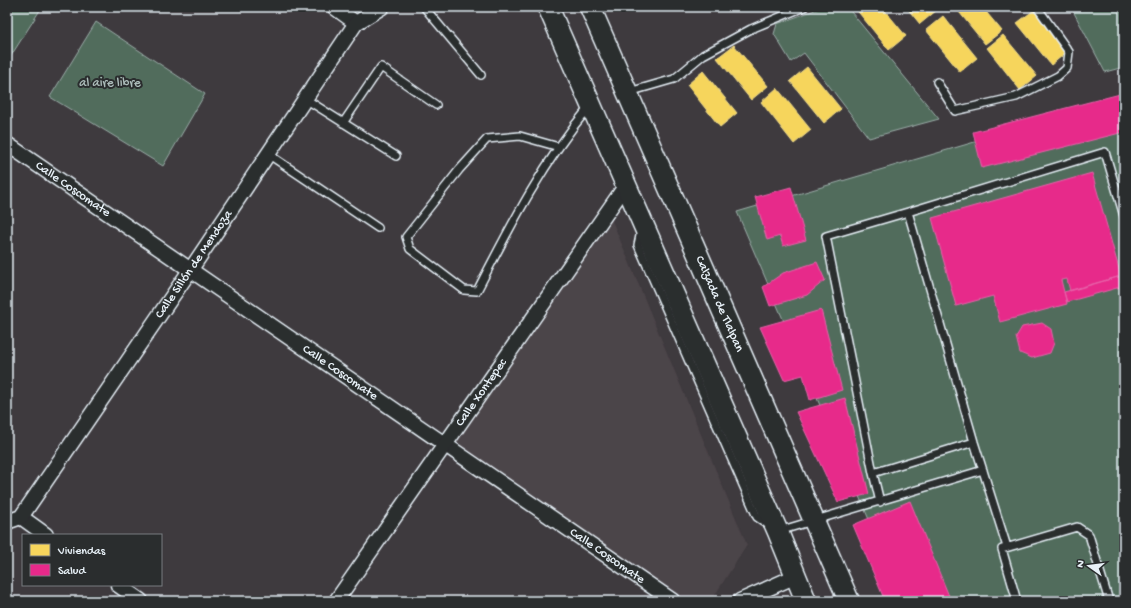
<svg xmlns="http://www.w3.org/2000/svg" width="1131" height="608" viewBox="0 0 1131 608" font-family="'Gochi Hand',sans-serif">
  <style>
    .built { fill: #4c4449 }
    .green { fill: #516c5c; stroke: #9caeaa }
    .homes { fill: #f6d55c; stroke: #f2dd8b }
    .health { fill: #e7298a; stroke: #e765ab }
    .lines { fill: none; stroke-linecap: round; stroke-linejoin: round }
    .service-casing { stroke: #e8f1f8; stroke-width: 10 }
    .minor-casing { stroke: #e8f1f8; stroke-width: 17 }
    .secondary-casing { stroke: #e8f1f8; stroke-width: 23 }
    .service { stroke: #2a2d2e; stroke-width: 7 }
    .minor { stroke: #2a2d2e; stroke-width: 14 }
    .secondary { stroke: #2a2d2e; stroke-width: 20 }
    .labels { text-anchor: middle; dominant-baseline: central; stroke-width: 4; stroke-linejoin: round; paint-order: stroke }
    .park-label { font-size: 13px; fill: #acbcba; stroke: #2a2d2e }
    .street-label { font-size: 13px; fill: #e8f1f8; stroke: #2a2d2e }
  </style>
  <rect width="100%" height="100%" fill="#3e3a3e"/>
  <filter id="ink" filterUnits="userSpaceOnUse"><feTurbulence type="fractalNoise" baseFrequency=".025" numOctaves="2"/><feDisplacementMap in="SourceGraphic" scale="8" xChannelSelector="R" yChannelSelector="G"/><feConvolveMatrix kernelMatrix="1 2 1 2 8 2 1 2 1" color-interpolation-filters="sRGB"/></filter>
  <g filter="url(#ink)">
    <path class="built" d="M608 211 747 545 711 601H673L445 446Z"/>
    <path class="green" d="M7 7H42L7 62Z
      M823 7H847L939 119 869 138 804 53 791 62 774 34 777 24Z
      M1071 7H1124V67L1105 72Z
      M96 22 205 94 163 166 50 97Z
      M1124 98V601H904L737 212Z"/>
    <path class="homes" d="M856 7H882L906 36 889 50 855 8Z
      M906 7H934L937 10 920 24Z
      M955 7H982L1002 31 985 44Z
      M1034 10 1068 51 1051 65 1017 23Z
      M943 16 977 58 960 72 926 30Z
      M1003 35 1037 76 1020 90 987 48Z
      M734 45 768 86 751 100 717 58Z
      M807 67 841 109 824 123 790 81Z
      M703 71 737 113 720 127 687 85Z
      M777 88 811 130 794 144 761 102Z"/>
    <path class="health" d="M1124 93V132L982 168 973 132Z
      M1092 173 1121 276 1070 291 1067 279 1061 280 1067 304 1000 322 993 296 956 306 932 218Z
      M791 187 806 240 783 246 780 236 767 240 755 197Z
      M817 262 825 280 807 295 770 306 763 287 783 273Z
      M1121 276H1124V286L1067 302 1064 292Z
      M821 310 842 390 810 400 803 375 784 380 760 327Z
      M1042 323 1051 329 1054 343 1050 353 1032 358 1020 353 1016 337 1022 327Z
      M845 398 869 494 838 502 796 412Z
      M910 501 951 601H885L853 525Z"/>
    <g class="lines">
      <g class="service-casing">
        <path id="service" d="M424 7 481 75
          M937 82 955 111 1016 97 1058 76 1067 68 1069 52 1037 7
          M629 92 674 79 703 55 751 29 804 7
          M304 98 396 156
          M343 123 381 67 436 105
          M559 147 520 136 487 139 459 170 406 237 410 249 464 290 477 291C510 227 543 162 590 106
          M268 154 378 228
          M908 212 1105 152 1124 216
          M641 231 638 245 757 517 769 525
          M873 473 826 236 908 212 974 442 1007 547
          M880 502 873 473 974 442
          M779 531 983 470
          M1017 601 1002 549 1077 527 1089 535 1109 601"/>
      </g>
      <g class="minor-casing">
        <g id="minor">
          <path d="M334 7 356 23"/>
          <path id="s1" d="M7 144 673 601"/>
          <path d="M21 517 46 535"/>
          <path id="s2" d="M7 522 21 517 191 269 356 23 382 7"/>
          <path d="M118 585 141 601"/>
          <path id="s3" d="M336 601 626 185"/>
          <path d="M740 601 796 576"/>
        </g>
      </g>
      <g class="secondary-casing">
        <g id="secondary">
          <path d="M548 7 778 532 806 601"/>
          <path id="s4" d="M590 7 849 601"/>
        </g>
      </g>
      <use href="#service" class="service"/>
      <use href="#minor" class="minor"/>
      <use href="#secondary" class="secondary"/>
    </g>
  </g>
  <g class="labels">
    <g class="park-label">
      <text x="110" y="83">al aire libre</text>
    </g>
    <g class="street-label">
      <text stroke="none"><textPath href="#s1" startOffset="80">Calle Coscomate</textPath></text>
      <text stroke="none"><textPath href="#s2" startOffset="321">Calle Sillón de Mendoza</textPath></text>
      <text stroke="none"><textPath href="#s4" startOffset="324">Calzada de Tlalpan</textPath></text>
      <text stroke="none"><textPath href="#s1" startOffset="404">Calle Coscomate</textPath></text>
      <text stroke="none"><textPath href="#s3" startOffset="254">Calle Xontepec</textPath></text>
      <text stroke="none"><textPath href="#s1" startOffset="728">Calle Coscomate</textPath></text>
    </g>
  </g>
  <rect width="1131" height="608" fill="none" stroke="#2a2d2e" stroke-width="24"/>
  <rect x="12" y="12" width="1107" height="584" fill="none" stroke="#e8f1f8" stroke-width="1.5" filter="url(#ink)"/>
  <rect x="22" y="534" width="140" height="52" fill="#2a2d2e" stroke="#767b7f"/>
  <rect x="30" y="544" width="20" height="12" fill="#f6d55c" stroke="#767b7f"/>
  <text x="58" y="554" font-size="12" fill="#e8f1f8">Viviendas</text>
  <rect x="30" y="564" width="20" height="12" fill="#e7298a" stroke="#767b7f"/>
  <text x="58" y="574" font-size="12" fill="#e8f1f8">Salud</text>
  <g transform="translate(1089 566) rotate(284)" stroke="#2a2d2e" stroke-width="3" paint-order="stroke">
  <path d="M0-3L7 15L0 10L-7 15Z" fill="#e8f1f8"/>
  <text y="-6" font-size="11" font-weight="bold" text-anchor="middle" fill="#e8f1f8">N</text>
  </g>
</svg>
